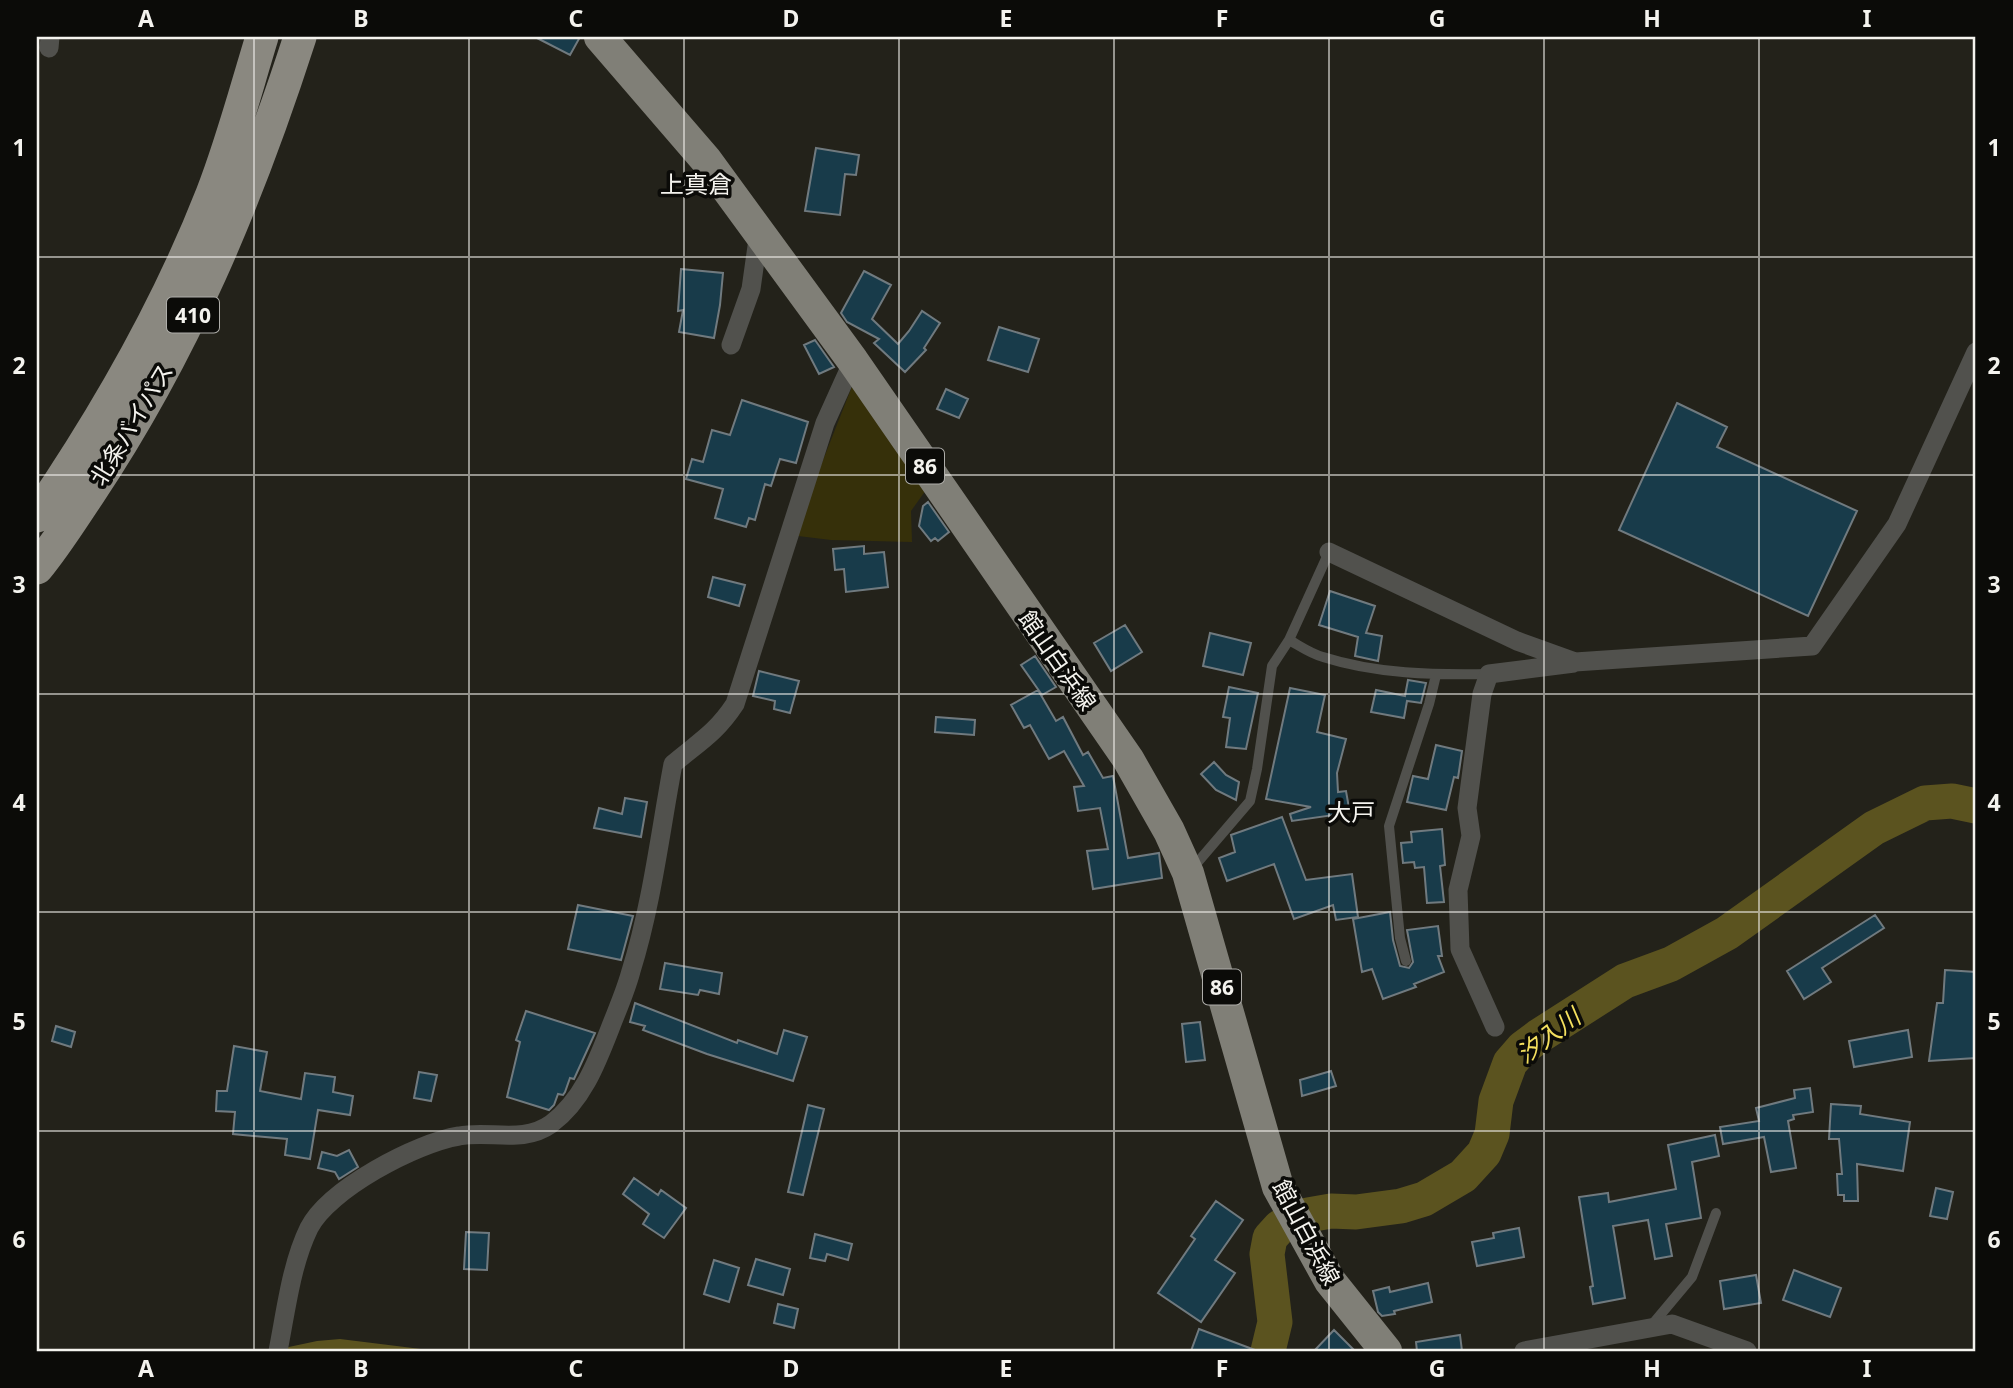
<svg xmlns="http://www.w3.org/2000/svg" width="2013" height="1388" viewBox="0 0 2013 1388" font-family="'Noto Sans','Noto Sans JP',sans-serif">
  <style>
    .green { fill: #36300a }
    .water { fill: #5b531f }
    .lines { fill: none; stroke-linecap: round; stroke-linejoin: round }
    .river { stroke: #5b531f; stroke-width: 35 }
    .building { fill: #183b4a; stroke: #707a7f; stroke-width: 2 }
    .service { stroke: #51514d; stroke-width: 10 }
    .minor { stroke: #51514d; stroke-width: 19 }
    .primary { stroke: #807f77; stroke-width: 32 }
    .trunk { stroke: #8a8880; stroke-width: 33 }
    .grid { fill: none; stroke: #f4f3ee; stroke-width: 2; stroke-opacity: 0.55 }
    .labels { text-anchor: middle; dominant-baseline: central; stroke-width: 7; stroke-linejoin: round; paint-order: stroke }
    .shield { fill: #0b0b08; stroke: #aeada9; stroke-width: 2 }
    .shield-label { font-size: 21px; font-weight: bold; fill: #f4f3ee }
    .street-label { font-size: 23px; fill: #f4f3ee; stroke: #0b0b08 }
    .neighbourhood-label { font-size: 24px; fill: #f4f3ee; stroke: #0b0b08 }
    .water-label { font-size: 24px; font-style: italic; fill: #f4e05e; stroke: #0b0b08 }
    .neatline { fill: none; stroke: #f4f3ee; stroke-width: 2.5 }
    .grid-label { font-size: 23px; text-anchor: middle; font-weight: bold; fill: #f4f3ee }
  </style>
  <rect width="100%" height="100%" fill="#23221a"/>
  <path class="green" d="M853 384 926 490 911 511 912 542 831 540 798 536 814 483Z"/>
  <path class="water" d="M340 1339 437 1351H270L317 1341Z"/>
  <g class="lines">
    <path class="river" d="M1268 1351 1275 1322 1267 1254 1270 1238 1280 1227 1308 1215 1331 1211 1356 1212 1401 1206 1424 1199 1463 1176 1484 1153 1492 1134 1496 1101 1510 1063 1523 1048 1539 1036 1625 981 1671 964 1727 933 1874 828 1925 803 1952 801 1976 806"/>
  </g>
  <path class="building" d="M535 37H580L570 55Z
    M816 148 859 155 856 175 845 174 840 215 805 211Z
    M681 269 723 273 720 305 714 338 679 332 683 310 678 311Z
    M864 271 891 285 872 319 898 344 909 331 922 311 940 323 924 348 926 350 905 372 874 343 879 339 847 322 841 313Z
    M999 327 1039 339 1028 372 988 360Z
    M815 340 834 367 819 374 804 345Z
    M946 389 968 399 959 418 937 409Z
    M742 400 808 422 796 463 780 459 771 486 765 484 755 520 749 518 746 527 715 518 723 489 686 479 692 459 703 462 712 430 730 435Z
    M1677 403 1727 427 1717 447 1857 511 1808 616 1619 530Z
    M928 502 949 532 938 541 935 538 931 541 919 526 923 506Z
    M864 546V554L884 552 888 587 846 592 844 569 835 570 833 549Z
    M713 577 745 585 739 606 708 597Z
    M1330 591 1375 606 1366 633 1382 636 1378 661 1355 656 1358 637 1319 625Z
    M1125 625 1142 652 1111 671 1094 643Z
    M1210 633 1251 643 1243 675 1203 666Z
    M1035 656 1056 687 1042 695 1021 665Z
    M759 671 799 681 790 713 774 709 775 701 753 696Z
    M1408 680 1426 683 1421 703 1407 701 1404 718 1371 712 1376 690 1405 696Z
    M1229 687 1258 693 1246 749 1226 747 1230 718 1223 717Z
    M1290 688 1325 695 1317 732 1346 739 1337 773 1338 792 1346 791 1349 808 1341 809V814L1292 821 1290 814 1311 807 1266 799Z
    M1038 690 1056 721 1063 717 1083 755 1088 752 1103 778 1113 776 1128 858 1159 853 1162 878 1093 889 1087 851 1108 849 1100 808 1078 811 1074 787 1084 786 1064 751 1049 759 1030 725 1024 728 1011 705Z
    M936 717 975 720 974 735 935 732Z
    M1436 745 1462 751 1458 778 1454 777 1446 810 1407 802 1413 776 1428 779Z
    M1214 762 1226 775 1239 782 1236 800 1216 790 1201 774Z
    M625 798 647 802 641 837 594 828 599 808 622 814Z
    M1282 817 1306 880 1352 874 1358 917 1336 920 1333 905 1294 919 1274 864 1227 881 1219 858 1235 852 1231 835Z
    M1442 829 1445 865 1440 866 1444 902 1427 903 1424 867 1415 868 1414 862 1403 863 1401 843 1412 842 1411 832Z
    M578 905 633 916 621 960 568 949Z
    M1390 912 1393 940 1400 966 1409 968 1413 962 1407 930 1438 926 1442 956H1438L1444 972 1414 984 1416 987 1383 999 1372 969 1362 972 1353 919Z
    M1875 915 1884 928 1822 968 1831 982 1804 999 1787 971Z
    M665 963 722 973 719 994 700 990 698 995 660 989Z
    M1945 970 1976 972V1058L1929 1061 1937 1003H1943Z
    M635 1003 737 1043 738 1040 777 1054 784 1030 807 1037 793 1081 707 1054 643 1030 645 1026 630 1022Z
    M526 1011 595 1033 574 1079 570 1078 565 1092 563 1095 558 1094 554 1105 549 1110 507 1097 520 1042 516 1040Z
    M1200 1022 1205 1060 1186 1062 1182 1024Z
    M56 1026 75 1032 71 1047 52 1041Z
    M1908 1030 1912 1057 1854 1067 1849 1041Z
    M234 1046 267 1052 260 1091 301 1099 305 1073 335 1077 333 1092 353 1096 350 1115 318 1110 310 1159 285 1155 287 1139 233 1134 235 1112 216 1111 217 1091H227Z
    M1331 1071 1336 1086 1302 1096 1300 1080Z
    M419 1072 437 1075 431 1101 414 1098Z
    M1810 1088 1813 1112 1793 1115 1794 1119 1788 1121 1796 1168 1771 1172 1764 1137 1723 1144 1720 1127 1759 1121 1756 1108 1795 1098 1794 1090Z
    M1831 1104 1861 1106 1860 1114 1910 1122 1903 1171 1857 1164 1858 1201H1844V1195H1838L1837 1174H1842L1839 1139H1829Z
    M808 1105 824 1109 803 1195 788 1192Z
    M1715 1135 1719 1156 1692 1162 1701 1218 1666 1224 1672 1256 1655 1259 1648 1220 1613 1226 1625 1298 1593 1304 1590 1287 1593 1286 1579 1197 1608 1193 1609 1202 1676 1189 1668 1145Z
    M349 1150 358 1167 339 1179 335 1172 318 1168 322 1152 337 1156Z
    M634 1178 658 1195 661 1190 686 1208 664 1238 643 1224 649 1214 623 1194Z
    M1936 1188 1953 1192 1947 1219 1930 1216Z
    M1216 1201 1243 1220 1215 1260 1235 1273 1201 1322 1158 1293 1195 1239 1191 1236Z
    M1519 1228 1524 1257 1477 1266 1472 1242 1494 1238 1493 1233Z
    M466 1232 489 1233 487 1270 464 1269Z
    M815 1234 852 1244 848 1260 827 1254 825 1261 810 1258Z
    M756 1259 790 1269 783 1295 748 1285Z
    M714 1260 739 1268 729 1302 704 1294Z
    M1794 1270 1841 1288 1830 1317 1783 1300Z
    M1756 1275 1761 1303 1724 1309 1720 1281Z
    M1428 1283 1432 1302 1394 1311 1395 1314 1382 1316 1378 1312 1373 1291 1389 1287 1390 1292Z
    M778 1304 798 1309 794 1328 774 1323Z
    M1199 1329 1255 1350V1351H1191Z
    M1334 1330 1355 1351H1314Z
    M1460 1335 1462 1351H1417L1416 1342Z"/>
  <g class="lines">
    <path class="service" d="M1289 640C1300 646 1311 654 1323 657 1376 674 1434 675 1489 674
      M1191 870 1250 801 1257 769 1272 666 1289 640 1329 552
      M1406 961 1400 938 1389 826 1429 704 1436 675
      M1651 1326 1692 1277 1716 1213"/>
    <path class="minor" d="M49 48 50 37
      M731 345 751 289 759 232
      M1329 552 1517 641 1575 662 1812 646 1897 524 1976 352
      M1495 1027 1460 949 1458 890 1471 836 1467 808 1482 694 1489 674 1574 663
      M278 1351C286 1311 291 1265 309 1228 329 1189 416 1143 459 1136 490 1130 523 1144 551 1124 583 1100 597 1062 611 1026 618 1008 626 990 631 971 652 904 660 833 673 764 699 742 716 733 735 704L825 423 853 361
      M1524 1351 1672 1324 1747 1351"/>
    <path class="primary" d="M600 37 706 160 853 361 1128 759 1169 831 1188 873 1278 1187 1330 1281 1386 1351"/>
    <path class="trunk" d="M37 516C106 415 167 309 212 194 232 143 246 89 262 37
      M37 568C56 545 72 519 89 494 185 350 247 201 300 37"/>
  </g>
  <path class="grid" d="M254 37V1351M469 37V1351M684 37V1351M899 37V1351M1114 37V1351M1329 37V1351M1544 37V1351M1759 37V1351M37 257H1976M37 475H1976M37 694H1976M37 912H1976M37 1131H1976"/>
  <g class="labels">
    <g class="shield">
      <rect x="167" y="297.5" width="52" height="35" rx="5"/>
      <rect x="906" y="448.5" width="38" height="35" rx="5"/>
      <rect x="1203" y="969.5" width="38" height="35" rx="5"/>
    </g>
    <g class="shield-label">
      <text x="193" y="315">410</text>
      <text x="925" y="466">86</text>
      <text x="1222" y="987">86</text>
    </g>
    <g class="street-label">
      <text transform="translate(131 424) rotate(-59)">北条バイパス</text>
      <text transform="translate(1058 660) rotate(55)">館山白浜線</text>
      <text transform="translate(1307 1232) rotate(62)">館山白浜線</text>
    </g>
    <g class="neighbourhood-label">
      <text x="696" y="183">上真倉</text>
      <text x="1351" y="811">大戸</text>
    </g>
    <g class="water-label">
      <text transform="translate(1548 1035) rotate(-37)">汐入川</text>
    </g>
  </g>
  <rect width="2013" height="1388" fill="none" stroke="#0b0b08" stroke-width="77"/>
  <rect x="38" y="38" width="1936" height="1312" class="neatline"/>
  <g class="grid-label">
    <text x="146" y="27">A</text>
    <text x="361" y="27">B</text>
    <text x="576" y="27">C</text>
    <text x="791" y="27">D</text>
    <text x="1006" y="27">E</text>
    <text x="1222" y="27">F</text>
    <text x="1437" y="27">G</text>
    <text x="1652" y="27">H</text>
    <text x="1867" y="27">I</text>
    <text x="19" y="156">1</text>
    <text x="1994" y="156">1</text>
    <text x="19" y="374">2</text>
    <text x="1994" y="374">2</text>
    <text x="19" y="593">3</text>
    <text x="1994" y="593">3</text>
    <text x="19" y="811">4</text>
    <text x="1994" y="811">4</text>
    <text x="19" y="1030">5</text>
    <text x="1994" y="1030">5</text>
    <text x="19" y="1248">6</text>
    <text x="1994" y="1248">6</text>
    <text x="146" y="1377">A</text>
    <text x="361" y="1377">B</text>
    <text x="576" y="1377">C</text>
    <text x="791" y="1377">D</text>
    <text x="1006" y="1377">E</text>
    <text x="1222" y="1377">F</text>
    <text x="1437" y="1377">G</text>
    <text x="1652" y="1377">H</text>
    <text x="1867" y="1377">I</text>
  </g>
</svg>
